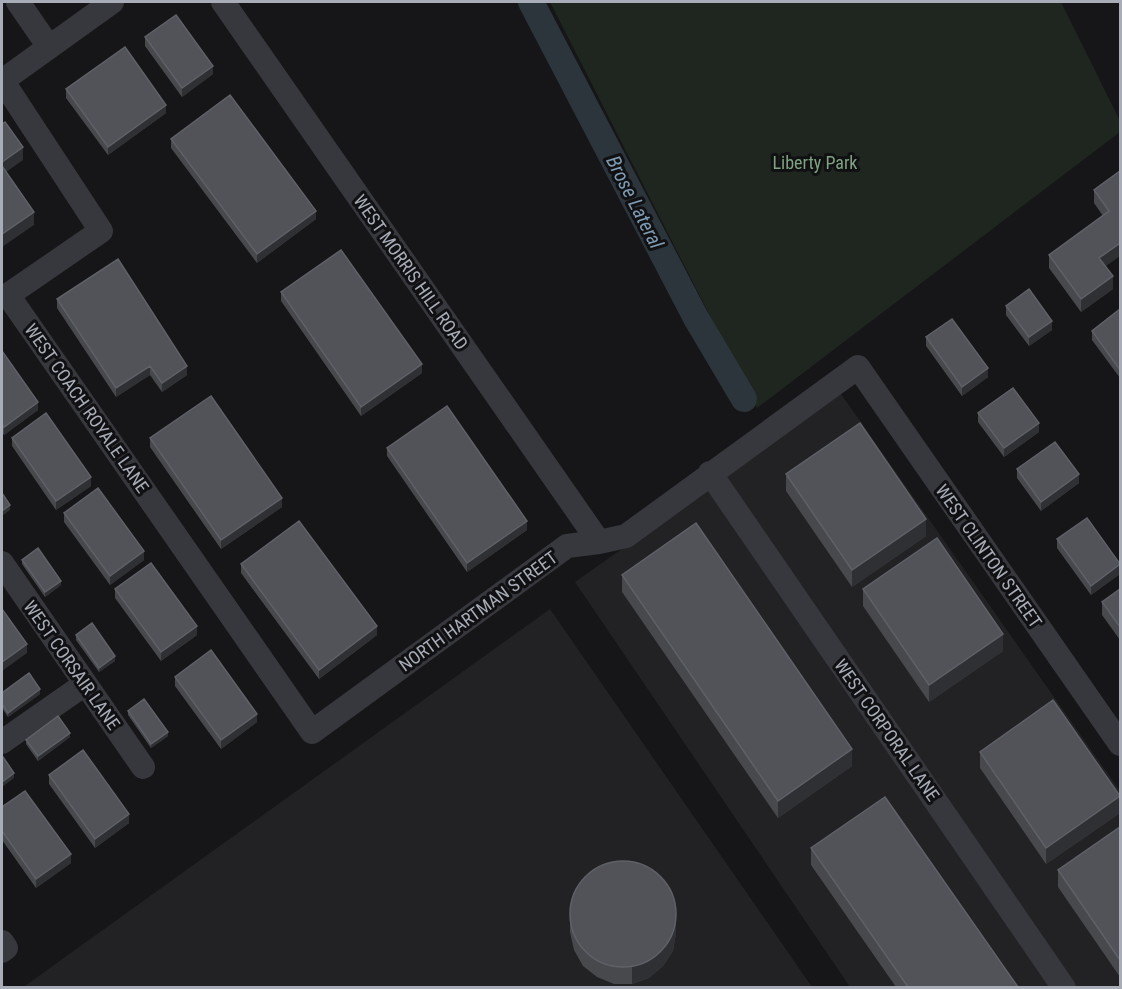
<svg xmlns="http://www.w3.org/2000/svg" width="1122" height="989" viewBox="0 0 1122 989" font-family="'Roboto Condensed',sans-serif">
  <style>
    .built { fill: #222225 }
    .green { fill: #1e261f }
    .lines { fill: none; stroke-linecap: round; stroke-linejoin: round }
    .canal { stroke: #2c353c; stroke-width: 26 }
    .street { stroke: #37383d; stroke-width: 24 }
    .wall { fill: #47494d }
    .shaded-wall { fill: #2f3033 }
    .building { fill: #525359; stroke: #5f6168; stroke-width: 1.5 }
    .labels { text-anchor: middle; dominant-baseline: central; stroke-width: 6; stroke-linejoin: round; paint-order: stroke }
    .park-label { font-size: 18px; fill: #7fa381; stroke: #111113 }
    .street-label { font-size: 18px; fill: #a8adb8; stroke: #111113 }
    .water-label { font-size: 20px; font-style: italic; fill: #7f9bb3; stroke: #111113 }
  </style>
  <rect width="100%" height="100%" fill="#161618"/>
  <path class="built" d="M841 394 1120 791V987H850L575 582Z
    M550 609 812 987 22 988Z"/>
  <path class="green" d="M550 2H1061L1120 121V132L757 408Z"/>
  <g class="lines">
    <path class="canal" d="M531 2 696 318 744 399"/>
    <path class="street" d="M18 2 49 47
      M223 2 599 542
      M2 80 101 231 8 295 312 732 567 546 599 542 626 536 858 367 1120 744
      M2 81 112 2
      M710 473 1064 988
      M2 563 143 767
      M2 742 85 684
      M2 942 6 948 2 951"/>
  </g>
  <path class="wall" d="M145 37 213 74 182 97 145 46Z
    M66 89 166 113 108 155 66 98Z
    M171 139 316 219 257 263 171 148Z
    M1120 171 1106 267 1113 289 1081 312 1049 268V255L1103 216 1094 203V190Z
    M281 292 422 373 361 416 281 301Z
    M57 299 187 375 162 392 150 375 116 397 57 308Z
    M1006 306 1052 330 1029 346 1006 315Z
    M1120 309V378L1092 340V331Z
    M926 337 988 377 962 396 926 346Z
    M2 351 38 410 4 435 2 432Z
    M978 413 1039 432 1004 457 978 422Z
    M12 438 91 486 56 510 12 446Z
    M150 438 282 507 221 549 150 447Z
    M387 448 527 530 467 572 387 456Z
    M1017 469 1079 483 1041 511 1017 478Z
    M786 474 926 536 852 587 786 491Z
    M64 513 144 560 110 585 64 522Z
    M1057 539 1120 564V574L1091 595 1057 548Z
    M22 560 61 585 45 597 22 564Z
    M241 564 377 635 319 679 241 573Z
    M622 575 852 766 778 818 622 592Z
    M115 589 197 635 161 661 115 598Z
    M863 589 1003 651 929 702 863 606Z
    M1120 589V640L1102 615V602Z
    M76 635 115 661 99 672 76 640Z
    M175 677 257 722 221 749 175 686Z
    M2 693 40 694 8 717 2 708Z
    M128 711 168 736 151 748 128 715Z
    M70 737 38 761 26 744V740Z
    M980 752 1120 813 1046 864 980 768Z
    M49 775 129 823 95 848 49 784Z
    M2 807 71 863 36 888 2 840Z
    M1120 827V977L1058 887V870Z
    M811 848 1018 987H896L811 865Z
    M570 915 676 933 673 951 663 966 649 978 632 984H614L597 977 583 966 574 950 570 932Z"/>
  <path class="shaded-wall" d="M213 66V74L182 97V88Z
    M166 105V113L108 155V147Z
    M23 147V160L2 175V162Z
    M316 211V219L257 263V254Z
    M34 212V225L2 247V234Z
    M1120 243V256L1099 271V258Z
    M1113 276V289L1081 312V299Z
    M1052 321V330L1029 346V337Z
    M422 364V373L361 416V407Z
    M150 366V375L116 397V388Z
    M187 366V375L162 392V383Z
    M988 368V377L962 396V387Z
    M38 402V410L4 435V427Z
    M1039 423V432L1004 457V448Z
    M1079 474V483L1041 511V502Z
    M91 477V486L56 510V501Z
    M282 498V507L221 549V540Z
    M10 505V510L2 516V511Z
    M926 519V536L852 587V570Z
    M527 521V530L467 572V563Z
    M144 551V560L110 585V576Z
    M1120 565V574L1091 595V586Z
    M61 581V585L45 597V592Z
    M197 626V635L161 661V652Z
    M377 626V635L319 679V670Z
    M1003 634V651L929 702V685Z
    M27 644V653L2 671V662Z
    M115 656V661L99 672V668Z
    M40 689V694L8 717V713Z
    M257 714V722L221 749V740Z
    M168 732V736L151 748V744Z
    M70 733V737L38 761V756Z
    M852 749V766L778 818V801Z
    M14 773V778L2 787V782Z
    M1120 796V813L1046 864V848Z
    M129 814V823L95 848V839Z
    M71 854V863L36 888V879Z
    M676 916V933L673 951 663 966 649 978 632 984V967Z"/>
  <path class="building" d="M176 15 213 66 182 88 145 37Z
    M125 47 166 105 108 147 66 89Z
    M230 95 316 211 257 254 171 139Z
    M5 122 23 147 2 162V124Z
    M2 166 34 212 2 234Z
    M1120 171V243L1099 258 1113 276 1081 299 1049 255 1109 211 1094 190Z
    M341 250 422 364 361 407 281 292Z
    M118 259 187 366 162 383 150 366 116 388 57 299Z
    M1029 289 1052 321 1029 337 1006 306Z
    M1120 309V370L1092 331Z
    M952 319 988 368 962 387 926 337Z
    M2 351 38 402 4 427 2 423Z
    M1013 388 1039 423 1004 448 978 413Z
    M211 396 282 498 221 540 150 438Z
    M447 406 527 521 467 563 387 448Z
    M46 413 91 477 56 501 12 438Z
    M860 423 926 519 852 570 786 474Z
    M1055 442 1079 474 1041 502 1017 469Z
    M98 488 144 551 110 576 64 513Z
    M2 493 10 505 2 511Z
    M1087 518 1120 564 1091 586 1057 539Z
    M299 521 377 626 319 670 241 564Z
    M696 523 852 749 778 801 622 575Z
    M937 538 1003 634 929 685 863 589Z
    M38 548 61 581 45 592 22 560Z
    M151 563 197 626 161 652 115 589Z
    M1120 589V627L1102 602Z
    M2 609 27 644 2 662Z
    M92 623 115 656 99 668 76 635Z
    M211 650 257 714 221 740 175 677Z
    M29 673 40 689 8 713 2 704V693Z
    M144 699 168 732 151 744 128 711Z
    M1053 700 1120 796 1046 848 980 752Z
    M58 716 70 733 38 756 26 740Z
    M83 750 129 814 95 839 49 775Z
    M3 757 14 773 2 782V757Z
    M25 791 71 854 36 879 2 831V807Z
    M885 797 1018 987H908L811 848Z
    M1120 827V960L1058 870Z
    M570 914a53 53 0 1 1 106 0a53 53 0 1 1-106 0Z"/>
  <g class="labels">
    <g class="park-label">
      <text x="815" y="162">Liberty Park</text>
    </g>
    <g class="street-label">
      <text transform="translate(411 272) rotate(55)">WEST MORRIS HILL ROAD</text>
      <text transform="translate(87 408) rotate(55)">WEST COACH ROYALE LANE</text>
      <text transform="translate(989 556) rotate(55)">WEST CLINTON STREET</text>
      <text transform="translate(478 611) rotate(-36)">NORTH HARTMAN STREET</text>
      <text transform="translate(72 665) rotate(55)">WEST CORSAIR LANE</text>
      <text transform="translate(887 730) rotate(55)">WEST CORPORAL LANE</text>
    </g>
    <g class="water-label">
      <text transform="translate(635 202) rotate(63)">Brose Lateral</text>
    </g>
  </g>
  <rect width="1122" height="989" fill="none" stroke="#a8adb8" stroke-width="6"/>
</svg>
